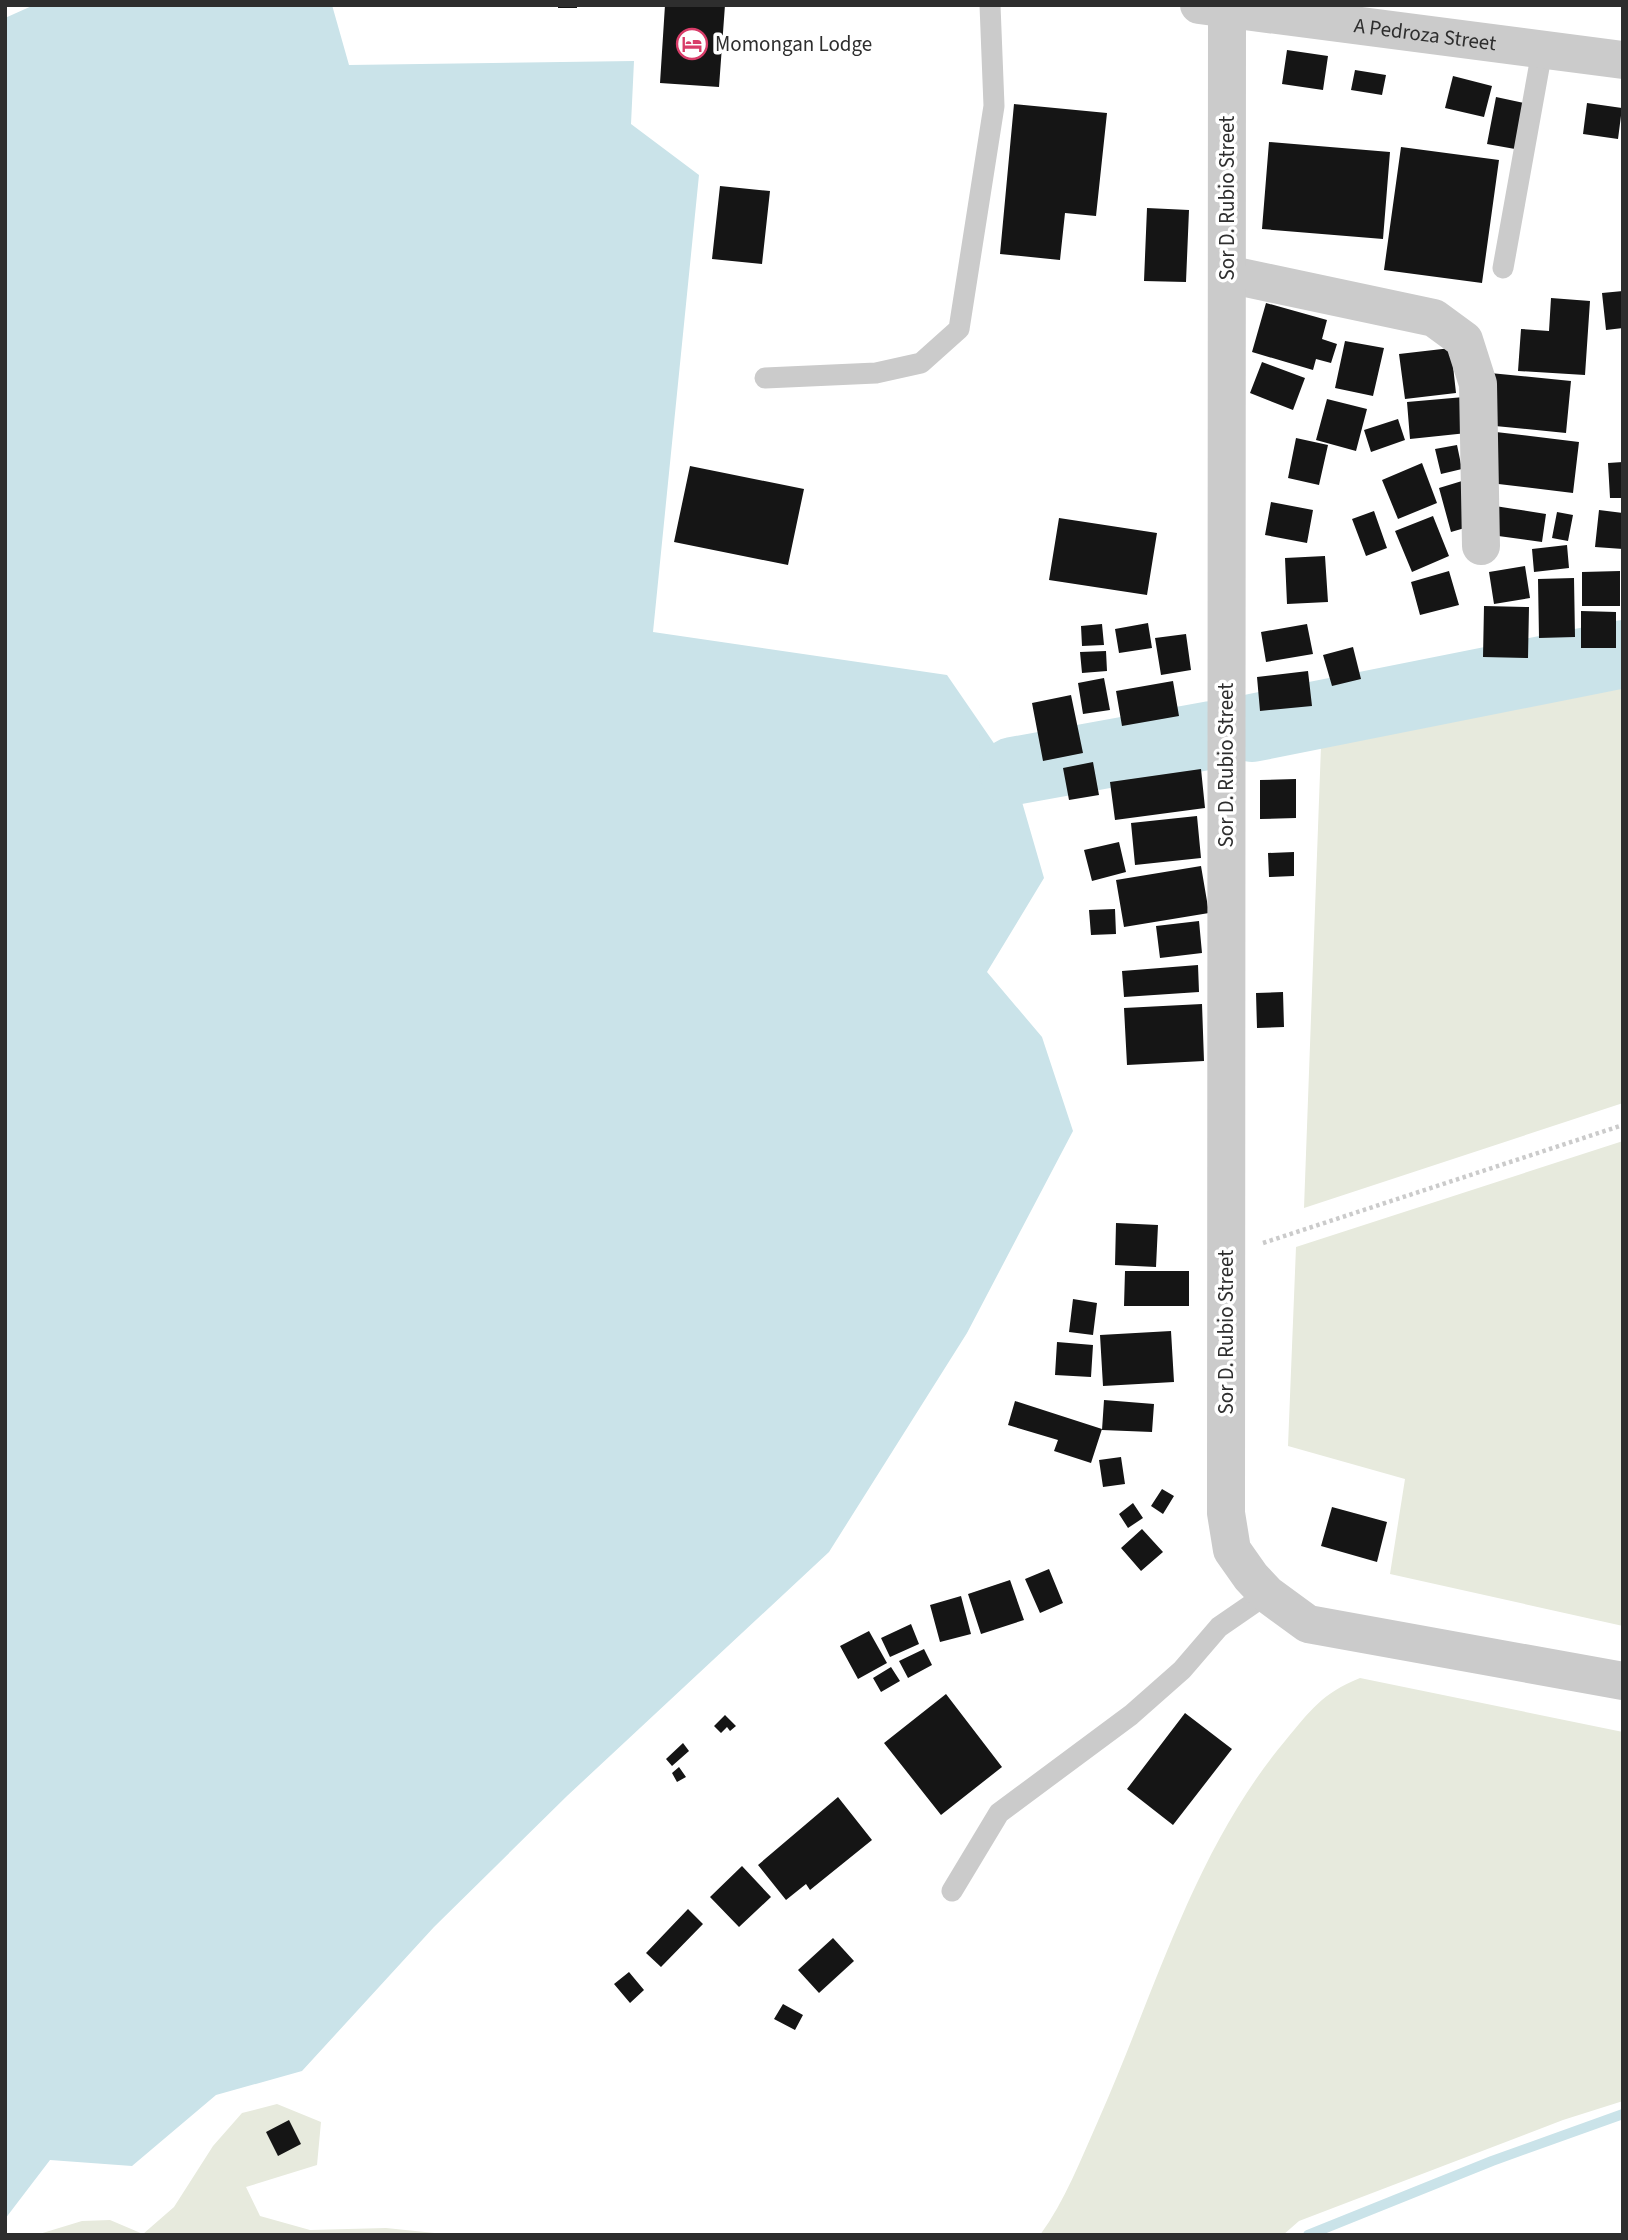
<svg xmlns="http://www.w3.org/2000/svg" width="1628" height="2240" viewBox="0 0 1628 2240" font-family="'Source Sans 3',sans-serif">
  <style>
    .green { fill: #e7eadd }
    .water { fill: #cae3e9 }
    .lines { fill: none; stroke-linecap: round; stroke-linejoin: round }
    .stream { stroke: #cae3e9; stroke-width: 10 }
    .river { stroke: #cae3e9; stroke-width: 68 }
    .building { fill: #151515 }
    .path { stroke: #cbcbcb; stroke-width: 4.5; stroke-dasharray: 3.5 3.5; stroke-linecap: butt }
    .service { stroke: #cbcbcb; stroke-width: 21 }
    .minor { stroke: #cbcbcb; stroke-width: 38 }
    .tertiary { stroke: #cbcbcb; stroke-width: 38 }
    .labels { text-anchor: middle; dominant-baseline: central; stroke-width: 7; stroke-linejoin: round; paint-order: stroke }
    .street-label { font-size: 21px; fill: #2e2e2e; stroke: #fff }
    .poi-label { font-size: 21px; fill: #2e2e2e; stroke: #fff; text-anchor: start }
  </style>
  <rect width="100%" height="100%" fill="#fff"/>
  <path class="green" d="M1623 678V1103L1304 1208 1321 746Z
    M1623 1141V1626L1390 1574 1405 1479 1288 1446 1296 1247Z
    M1360 1678 1623 1732V2101L1563 2120 1299 2221 1283 2235H1040C1065 2201 1081 2159 1098 2121 1155 1993 1193 1851 1285 1741 1311 1710 1321 1694 1360 1678Z
    M277 2104 321 2122 317 2165 246 2187 260 2216 310 2230 386 2228 454 2235H36L82 2221 110 2220 143 2234 174 2207 213 2146 242 2113Z"/>
  <path class="water" d="M34 5H332L349 65 634 61 631 124 699 175 653 632 947 675 1013 771 1044 878 987 972 1042 1037 1073 1131 967 1333 829 1552 567 1796 434 1927 302 2071 216 2095 132 2166 50 2160 5 2219V18Z"/>
  <g class="lines">
    <path class="stream" d="M1308 2235 1492 2161 1623 2114"/>
    <path class="river" d="M1252 728 1623 654
      M1013 771 1212 735"/>
  </g>
  <path class="building" d="M558 5H577V8H558Z
    M665 5H725L719 87 660 83Z
    M1287 50 1328 56 1323 90 1282 84Z
    M1355 70 1386 75 1382 95 1351 90Z
    M1453 76 1492 86 1484 117 1445 108Z
    M1496 97 1524 103 1515 149 1487 144Z
    M1587 103 1622 108 1618 139 1583 134Z
    M1014 104 1107 113 1096 216 1065 213 1060 260 1000 254Z
    M1269 142 1390 152 1383 239 1262 229Z
    M1401 147 1499 160 1482 283 1384 270Z
    M720 186 770 191 762 264 712 259Z
    M1147 208 1189 210 1186 282 1144 281Z
    M1623 291V328L1606 330 1602 293Z
    M1551 298 1590 301 1585 375 1518 371 1521 329 1549 331Z
    M1266 303 1327 320 1322 339 1337 344 1331 363 1316 359 1313 370 1252 352Z
    M1345 341 1384 348 1373 396 1335 388Z
    M1451 348 1456 393 1405 399 1399 354Z
    M1262 362 1305 378 1293 410 1250 393Z
    M1490 373 1571 381 1566 433 1485 425Z
    M1464 397 1467 433 1410 439 1407 402Z
    M1327 399 1367 409 1356 451 1316 440Z
    M1398 419 1405 440 1371 452 1364 430Z
    M1496 432 1579 442 1573 493 1490 483Z
    M1296 438 1328 445 1319 485 1288 478Z
    M1457 445 1462 469 1441 474 1435 449Z
    M1623 462V498H1610L1608 463Z
    M1422 463 1437 503 1398 519 1382 480Z
    M690 466 804 489 788 565 674 542Z
    M1462 481 1475 525 1451 532 1439 488Z
    M1271 502 1313 510 1307 543 1265 535Z
    M1495 506 1546 514 1542 542 1491 535Z
    M1599 510 1623 513V549L1595 547Z
    M1374 511 1387 548 1366 556 1352 519Z
    M1557 512 1573 515 1568 541 1552 538Z
    M1433 516 1449 556 1412 572 1395 531Z
    M1059 518 1157 533 1147 595 1049 580Z
    M1567 545 1569 568 1534 572 1532 549Z
    M1325 556 1328 602 1287 604 1285 558Z
    M1525 566 1530 598 1494 604 1489 572Z
    M1449 571 1459 605 1420 615 1411 582Z
    M1620 571V606H1582V572Z
    M1574 578 1575 637 1539 638 1538 579Z
    M1484 606 1529 607 1528 658 1483 657Z
    M1581 611 1616 612V648H1581Z
    M1148 623 1152 648 1119 653 1115 629Z
    M1102 624 1104 645 1082 646 1081 626Z
    M1307 624 1313 654 1266 662 1261 632Z
    M1186 634 1191 670 1161 675 1155 638Z
    M1353 647 1361 679 1332 686 1323 655Z
    M1106 651 1107 671 1082 673 1080 652Z
    M1308 671 1312 706 1260 711 1257 677Z
    M1104 678 1110 710 1083 714 1078 683Z
    M1173 681 1179 716 1122 726 1116 691Z
    M1071 695 1083 753 1043 761 1032 703Z
    M1093 762 1099 795 1069 800 1063 768Z
    M1201 769 1205 808 1115 820 1110 782Z
    M1296 779V818L1260 819V780Z
    M1197 816 1201 858 1135 865 1131 823Z
    M1119 842 1126 872 1092 881 1084 850Z
    M1294 852V876L1269 877 1268 853Z
    M1201 866 1209 913 1124 927 1116 880Z
    M1115 909 1116 934 1091 935 1089 910Z
    M1199 921 1202 953 1160 958 1156 926Z
    M1198 965 1199 992 1124 997 1122 971Z
    M1283 992 1284 1027 1257 1028 1256 993Z
    M1202 1004 1204 1061 1127 1065 1124 1008Z
    M1116 1223 1158 1225 1156 1267 1115 1265Z
    M1125 1271H1189V1306H1124Z
    M1073 1299 1097 1303 1093 1335 1069 1332Z
    M1171 1331 1174 1382 1103 1386 1100 1335Z
    M1057 1342 1093 1345 1091 1377 1055 1375Z
    M1104 1400 1154 1404 1152 1432 1102 1430Z
    M1015 1401 1102 1429 1091 1463 1054 1451 1058 1440 1008 1425Z
    M1121 1457 1125 1484 1103 1487 1099 1460Z
    M1162 1489 1174 1496 1163 1514 1151 1506Z
    M1133 1503 1143 1518 1128 1528 1119 1514Z
    M1332 1507 1387 1522 1377 1562 1321 1546Z
    M1142 1529 1163 1552 1141 1571 1121 1548Z
    M1049 1569 1063 1603 1040 1613 1025 1579Z
    M1010 1580 1024 1620 981 1634 968 1594Z
    M961 1596 971 1634 940 1642 930 1605Z
    M911 1624 919 1644 890 1657 881 1638Z
    M869 1631 887 1663 858 1679 840 1646Z
    M924 1649 932 1665 908 1678 899 1661Z
    M891 1667 900 1681 881 1692 873 1678Z
    M946 1694 1002 1767 941 1815 884 1743Z
    M1185 1713 1232 1749 1173 1825 1127 1789Z
    M725 1715 736 1726 730 1731 727 1727 721 1733 714 1726Z
    M683 1743 689 1751 672 1766 666 1759Z
    M679 1767 686 1777 677 1782 672 1773Z
    M838 1797 872 1840 810 1890 806 1884 786 1900 758 1865Z
    M742 1866 771 1897 739 1927 710 1897Z
    M688 1909 703 1924 661 1967 646 1953Z
    M833 1938 854 1961 819 1993 798 1970Z
    M629 1972 644 1990 630 2003 614 1984Z
    M783 2004 803 2015 795 2030 774 2019Z
    M289 2120 301 2144 278 2156 266 2132Z"/>
  <g class="lines">
    <path class="path" d="M1263 1243 1623 1125"/>
    <path class="service" d="M1503 268 1542 51
      M765 378 876 373 921 363 959 329 994 106 990 5
      M952 1891 999 1813 1131 1715 1182 1670 1219 1627 1267 1594"/>
    <path class="minor" d="M1227 274 1434 318 1464 340 1478 384 1481 546"/>
    <g class="tertiary">
      <path id="s1" d="M1199 5 1623 60"/>
      <path d="M1227 9 1226 1513 1232 1550 1251 1577 1267 1594 1308 1624 1623 1681"/>
    </g>
  </g>
  <defs>
    <g id="hotel-ring" transform="scale(1.575)"><circle r="9.5" fill="#fff" stroke="#d83d69" stroke-width="1.5"/><path d="M-6-4.5h1.5V1H6V5H4.5V3h-9V5H-6ZM-4 0a1.8 1.8 0 1 1 3.6 0ZM.5 0V-2.5h3Q6-2.5 6 0Z" fill="#d83d69"/></g>
  </defs>
  <g fill-rule="evenodd">
    <use href="#hotel-ring" x="692" y="44"/>
  </g>
  <g class="labels">
    <g class="street-label">
      <text stroke="none"><textPath href="#s1" startOffset="228">A Pedroza Street</textPath></text>
      <text transform="translate(1227 198) rotate(-90)">Sor D. Rubio Street</text>
      <text transform="translate(1226 765) rotate(-90)">Sor D. Rubio Street</text>
      <text transform="translate(1226 1332) rotate(-90)">Sor D. Rubio Street</text>
    </g>
    <g class="poi-label">
      <text x="715" y="44">Momongan Lodge</text>
    </g>
  </g>
  <rect width="1628" height="2240" fill="none" stroke="#2e2e2e" stroke-width="14"/>
</svg>
